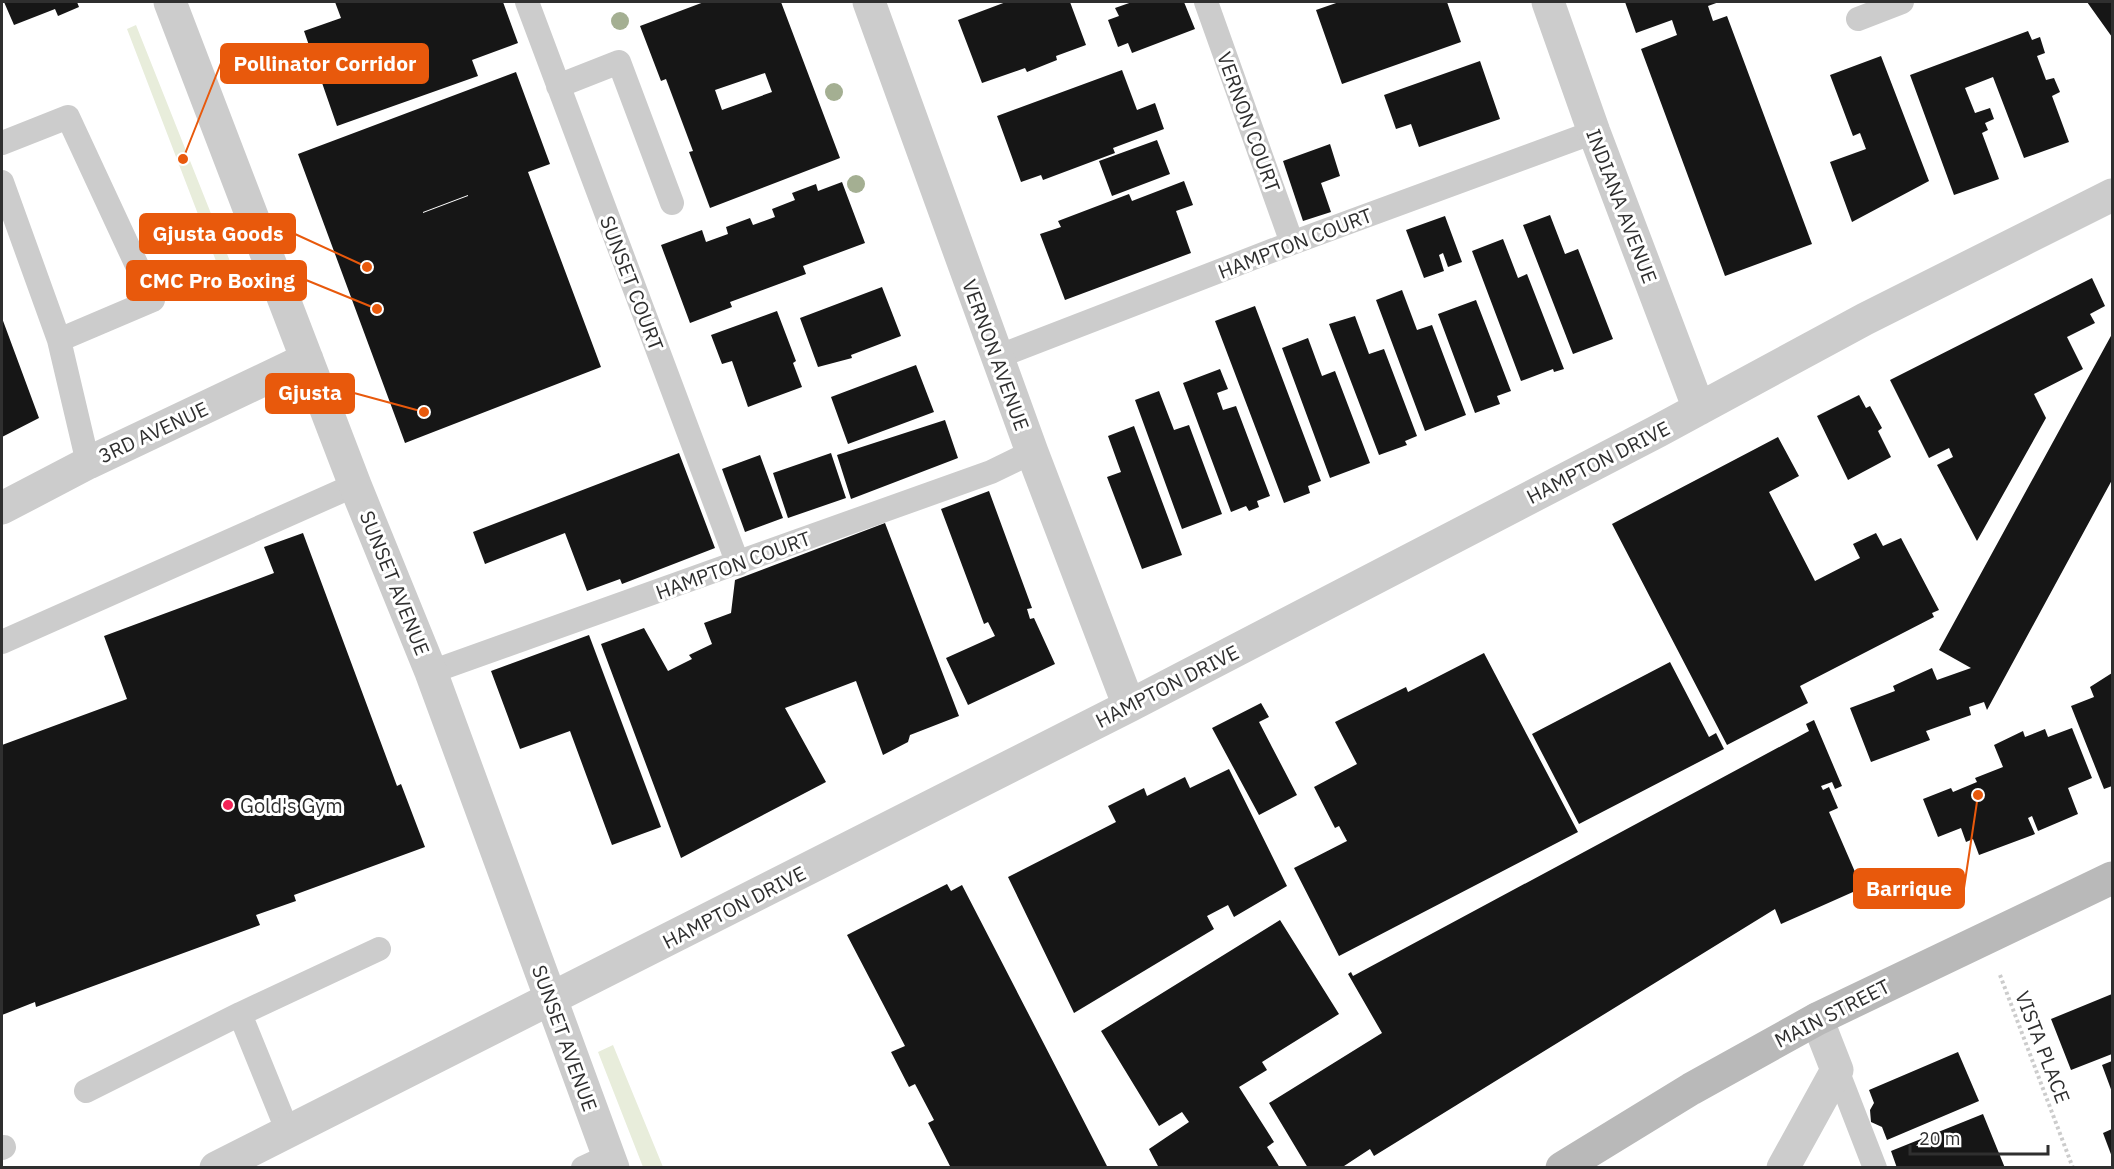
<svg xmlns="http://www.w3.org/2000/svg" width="2114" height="1169" viewBox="0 0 2114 1169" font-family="'IBM Plex Sans',sans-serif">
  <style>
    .green { fill: #e8eddb }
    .building { fill: #161616; fill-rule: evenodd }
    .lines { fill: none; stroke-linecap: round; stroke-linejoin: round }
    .path { stroke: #ccc; stroke-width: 4; stroke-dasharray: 3 3; stroke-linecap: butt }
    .lane { stroke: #ccc; stroke-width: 24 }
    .street { stroke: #ccc; stroke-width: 33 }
    .secondary { stroke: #b9b9b9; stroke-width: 33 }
    .tree { fill: #a4af92 }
    .poi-dot { fill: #f32356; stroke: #fff; stroke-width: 2 }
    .labels { text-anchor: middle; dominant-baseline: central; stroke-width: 6; stroke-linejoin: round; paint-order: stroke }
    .street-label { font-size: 20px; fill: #2f2f2f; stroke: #fff }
    .poi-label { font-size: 20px; fill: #2f2f2f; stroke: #fff; text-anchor: start }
    .leader { fill: none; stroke: #e8590c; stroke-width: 2 }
    .callout-dot { fill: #e8590c; stroke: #fff; stroke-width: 2 }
    .callout { fill: #e8590c; stroke: #e8590c; stroke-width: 2 }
    .callout-label { font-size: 21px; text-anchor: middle; font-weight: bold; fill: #fff }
  </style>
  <rect width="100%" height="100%" fill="#fff"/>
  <path class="green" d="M136 25 241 289 229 295 127 29Z
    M613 1045 663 1167H643L598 1052Z"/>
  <path class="building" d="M4 2H77L79 7 58 16 55 9 14 25Z
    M335 2H503L518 43 472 60 478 76 337 126 304 31 341 18Z
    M704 2H781L840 158 710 208 689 152 693 151 666 79 661 81 640 26ZM765 73 772 92 722 110 715 90Z
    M1006 2H1070L1086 45 1056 56 1057 60 1027 72 1025 68 982 83 958 20Z
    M1132 2H1184L1195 29 1132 53 1128 43 1118 47 1108 20 1119 16 1115 8Z
    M1339 2H1447L1461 42 1342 84 1316 10Z
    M1625 2H1719L1708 6 1713 21 1727 16 1812 244 1725 276 1641 49 1677 35 1672 20 1636 33Z
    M2087 2H2112V37Z
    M2028 31 2032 40 2040 37 2045 53 2037 56 2046 80 2054 78 2060 92 2052 96 2069 142 2024 158 1993 77 1965 88 1975 113 1990 108 1994 119 1985 123 1988 130 1982 133 1999 179 1954 195 1910 75Z
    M1881 56 1929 181 1852 222 1830 162 1866 149 1860 133 1853 136 1830 75Z
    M1480 61 1500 119 1419 147 1411 124 1396 129 1384 95Z
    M1122 70 1137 110 1155 103 1164 129 1113 148 1115 153 1043 180 1041 175 1021 182 997 116Z
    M516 72 550 164 528 172 601 367 405 443 298 154ZM468 195V196L423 213V212Z
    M1157 140 1170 174 1112 196 1099 161Z
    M1330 144 1340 176 1321 183 1331 212 1303 221 1283 161Z
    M1184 181 1193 205 1176 211 1191 253 1065 300 1040 234 1061 227 1058 221 1129 194 1132 201Z
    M842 182 865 243 803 266 806 274 730 302 732 307 690 323 661 245 702 230 706 242 728 234 726 227 750 218 753 225 775 217 772 209 795 200 792 193 816 184 818 191Z
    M1550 215 1565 254 1578 249 1613 339 1573 354 1523 225Z
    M1445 216 1462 262 1448 267 1443 253 1439 255 1444 271 1424 278 1406 230Z
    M1503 239 1518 278 1527 274 1564 369 1554 372 1553 369 1521 381 1472 251Z
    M2092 278 2105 306 2090 314 2095 323 2067 337 2083 369 2034 394 2046 418 1977 541 1937 465 1953 457 1949 448 1929 458 1890 380Z
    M882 287 901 336 851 355 852 358 818 367 800 318Z
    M1402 290 1417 330 1432 325 1466 415 1425 431 1376 300Z
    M1476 300 1511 391 1497 396 1500 404 1475 413 1438 314Z
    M1255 306 1321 481 1308 486 1310 493 1284 503 1215 321Z
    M777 311 796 361 793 363 802 387 748 407 732 361 722 364 711 335Z
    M1355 316 1369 354 1384 349 1417 436 1405 441 1407 445 1379 455 1329 324Z
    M2 318 39 418 2 437Z
    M2112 334V480L1987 710 1984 702 1969 707 1971 715 1926 731 1930 740 1871 762 1850 708 1895 691 1893 686 1932 668 1937 680 1971 668 1939 650Z
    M1308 338 1322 376 1335 371 1370 463 1330 478 1282 348Z
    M916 365 934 412 848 444 831 397Z
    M1220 369 1228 389 1217 393 1223 410 1236 406 1270 496 1257 501 1259 507 1249 511 1246 506 1231 512 1183 383Z
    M1159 391 1174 430 1189 425 1222 514 1182 529 1135 400Z
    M1859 395 1866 408 1870 406 1882 428 1878 431 1891 457 1848 480 1817 416Z
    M945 420 958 458 851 499 837 455Z
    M1134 426 1182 555 1142 569 1107 477 1121 472 1108 436Z
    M1778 437 1799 476 1769 492 1815 581 1860 558 1853 544 1876 533 1883 546 1901 538 1939 610 1932 613 1934 617 1800 686 1808 703 1727 745 1612 524Z
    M679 453 715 548 622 584 620 579 587 591 565 533 485 564 473 532Z
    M831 453 846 498 788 518 773 473Z
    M760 455 783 518 745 532 722 469Z
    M989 491 1032 608 1027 609 1030 619 1034 618 1055 664 968 705 946 658 995 636 988 622 984 624 941 509Z
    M885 523 959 716 910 735 908 742 883 755 856 681 785 708 826 782 681 858 601 644 644 628 668 671 692 659 689 655 712 644 704 623 731 613 735 580Z
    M303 533 397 786 401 784 425 847 294 895 296 901 256 915 260 925 36 1007 35 1002 2 1015V745L127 699 104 636 274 573 264 547Z
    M589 635 661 827 612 845 570 731 520 749 491 671Z
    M1484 653 1578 832 1339 956 1294 868 1347 841 1339 826 1335 828 1314 787 1357 764 1335 722 1406 687 1408 692Z
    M1670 662 1709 737 1716 733 1724 749 1579 824 1532 734Z
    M2112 673V786L2104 789 2071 706 2094 697 2090 687Z
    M1261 703 1269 717 1259 722 1297 795 1259 815 1212 728Z
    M1814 720 1842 786 1835 789 1832 782 1821 786 1823 790 1829 787 1838 808 1829 812 1862 888 1781 924 1775 909 1374 1156 1370 1149 1341 1168H1308L1269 1103 1382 1033 1348 974 1351 972 1353 976 1809 731 1806 724Z
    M2072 728 2092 778 2068 788 2078 814 2038 831 2032 816 2028 818 2035 834 1979 855 1973 839 1966 842 1961 828 1938 837 1923 799 1951 788 1953 792 1977 782 1975 778 2003 767 1994 745 2023 731 2025 737 2045 729 2048 737Z
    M1229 769 1287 886 1234 917 1228 905 1207 916 1214 929 1074 1013 1008 877 1116 822 1108 806 1144 788 1147 796 1185 777 1190 788Z
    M947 884 951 891 962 885 1108 1168H951L928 1123 934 1120 915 1084 909 1087 891 1052 905 1046 847 935Z
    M1280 920 1339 1014 1262 1062 1267 1070 1239 1087 1274 1142 1267 1147 1280 1168H1159L1149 1149 1189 1122 1182 1112 1159 1126 1101 1031Z
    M2112 994V1054L2071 1070 2051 1019Z
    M1958 1052 1979 1101 1887 1140 1882 1127 1871 1122 1870 1110 1874 1103 1869 1090Z
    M2112 1061V1092L2102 1065Z
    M1983 1114 2005 1168H1897L1891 1151Z
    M2112 1129V1157L2103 1133Z"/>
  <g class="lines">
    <path class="path" d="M2000 975 2073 1168"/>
    <path class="lane" d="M527 2 738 564
      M1206 2 1292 243
      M1858 19 1902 2
      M558 86 619 62 672 203
      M2 143 68 117 153 300 59 340
      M2 182 59 340 88 463
      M997 357 1292 243 1594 132
      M2 642 355 485
      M431 672 991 472 1032 452
      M240 1014 379 949
      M1837 1070 1875 1168
      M86 1091 240 1014 288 1132
      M2 1148 4 1147
      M583 1168 609 1156"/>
    <path class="street" d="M170 2 355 485 431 672 613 1168
      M869 2 1032 452 1129 706
      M1548 2 1594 132 1699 409
      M2 508 88 463 307 359
      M216 1168 1129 706 1658 431 1865 319 2112 195
      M1783 1168 1837 1070 1817 1019"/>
    <path class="secondary" d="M1562 1168 1691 1089 1817 1019 2112 878"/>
  </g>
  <g class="tree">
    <circle cx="620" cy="21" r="9"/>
    <circle cx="834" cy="92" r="9"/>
    <circle cx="856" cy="184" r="9"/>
  </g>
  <circle class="poi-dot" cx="228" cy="805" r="6"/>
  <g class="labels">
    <g class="street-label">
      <text transform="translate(1249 122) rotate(70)">VERNON COURT</text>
      <text transform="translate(1622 206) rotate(69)">INDIANA AVENUE</text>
      <text transform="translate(1295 243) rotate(-21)">HAMPTON COURT</text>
      <text transform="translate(632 283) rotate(69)">SUNSET COURT</text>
      <text transform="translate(996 355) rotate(70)">VERNON AVENUE</text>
      <text transform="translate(153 432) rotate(-25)">3RD AVENUE</text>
      <text transform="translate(1598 462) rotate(-27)">HAMPTON DRIVE</text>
      <text transform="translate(733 565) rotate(-20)">HAMPTON COURT</text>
      <text transform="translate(395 583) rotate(68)">SUNSET AVENUE</text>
      <text transform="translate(1167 686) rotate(-27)">HAMPTON DRIVE</text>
      <text transform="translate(734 907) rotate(-27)">HAMPTON DRIVE</text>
      <text transform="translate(1832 1013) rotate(-27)">MAIN STREET</text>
      <text transform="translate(565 1038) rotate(70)">SUNSET AVENUE</text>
      <text transform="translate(2043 1047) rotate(69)">VISTA PLACE</text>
    </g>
    <g class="poi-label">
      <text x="240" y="805">Gold's Gym</text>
    </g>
  </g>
  <path class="leader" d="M183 159L221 63M367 267L295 234M377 309L306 280M424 412L354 393M1978 795L1964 888"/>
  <g class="callout-dot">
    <circle cx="183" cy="159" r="6"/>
    <circle cx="367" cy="267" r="6"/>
    <circle cx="377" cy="309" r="6"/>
    <circle cx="424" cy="412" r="6"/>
    <circle cx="1978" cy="795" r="6"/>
  </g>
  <g class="callout">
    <rect x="221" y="44" width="207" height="39" rx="6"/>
    <rect x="140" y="214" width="155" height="39" rx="6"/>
    <rect x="127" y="261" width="179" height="39" rx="6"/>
    <rect x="266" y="374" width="88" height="39" rx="6"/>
    <rect x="1854" y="869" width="110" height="39" rx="6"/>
  </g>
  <g class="callout-label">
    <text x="325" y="71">Pollinator Corridor</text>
    <text x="218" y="241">Gjusta Goods</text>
    <text x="217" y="288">CMC Pro Boxing</text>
    <text x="310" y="400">Gjusta</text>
    <text x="1909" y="896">Barrique</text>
  </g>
  <rect width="2114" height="1169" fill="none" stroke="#2f2f2f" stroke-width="6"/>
  <path d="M1910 1145v9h138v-9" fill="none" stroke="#2f2f2f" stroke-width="3"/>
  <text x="1919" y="1145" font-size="18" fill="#2f2f2f" stroke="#ffffff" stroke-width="4.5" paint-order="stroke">20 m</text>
</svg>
